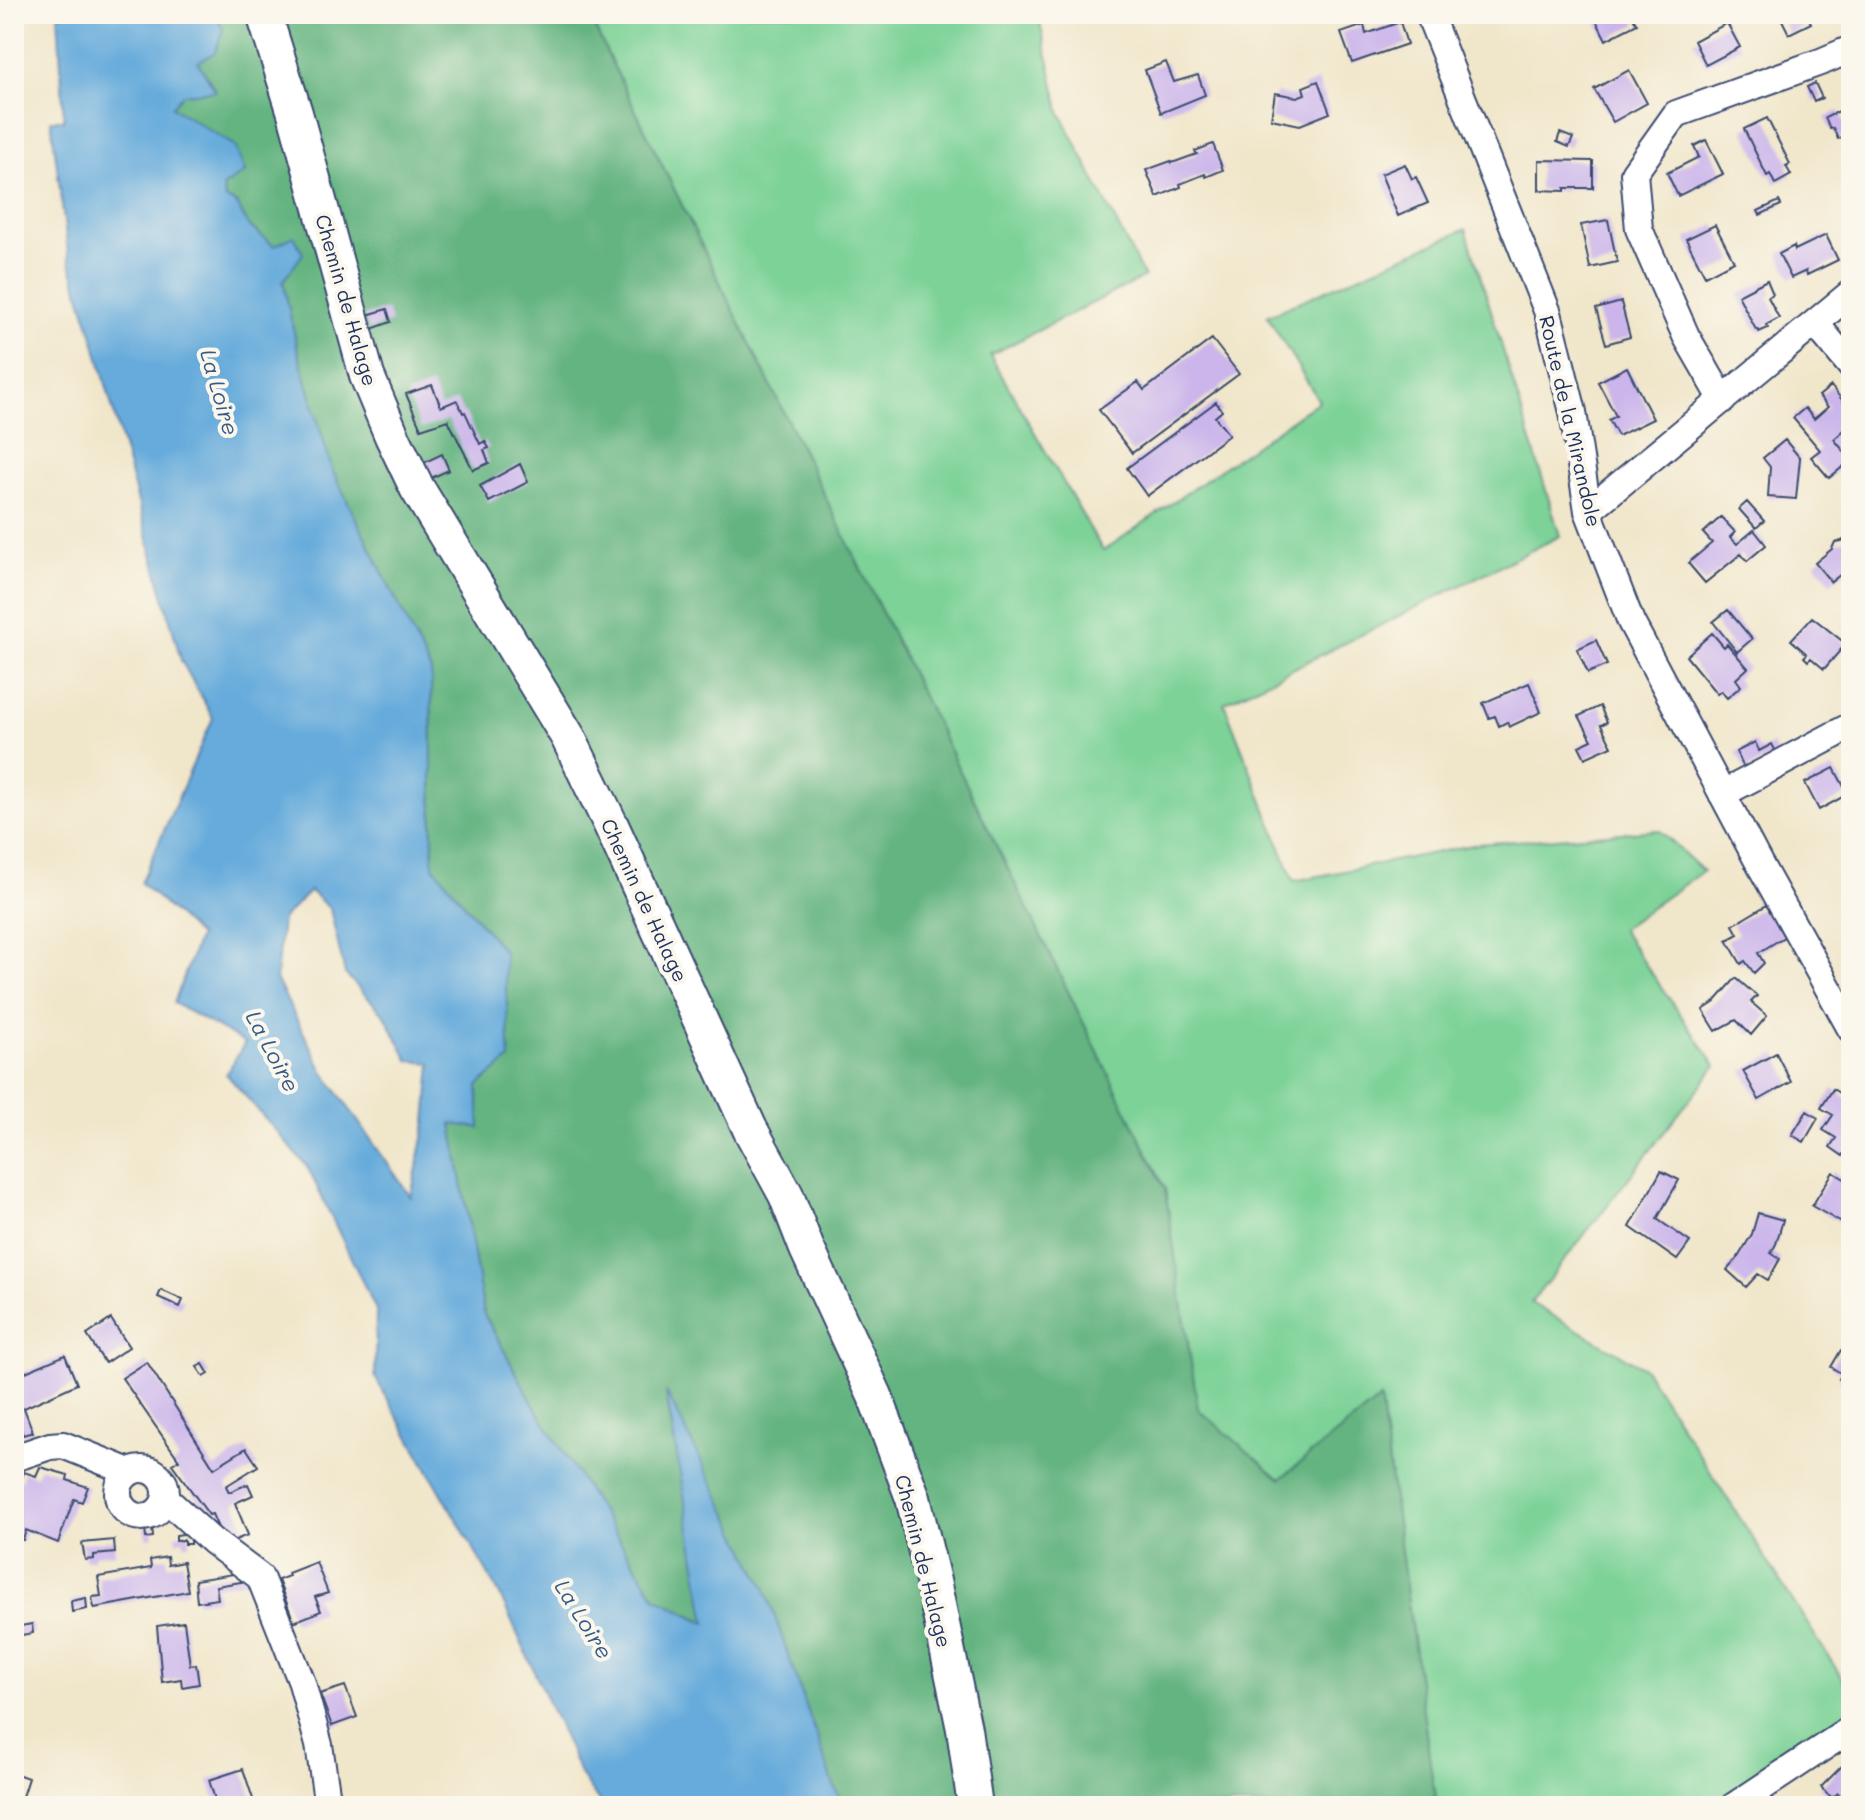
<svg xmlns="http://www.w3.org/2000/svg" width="1865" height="1820" viewBox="0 0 1865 1820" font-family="Mali,sans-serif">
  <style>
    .green { fill: #7bd297; stroke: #4b807a; stroke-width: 2 }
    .forest { fill: #64b480; stroke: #40726f; stroke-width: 2 }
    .water { fill: #66abdb; stroke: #406d9c; stroke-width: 2; fill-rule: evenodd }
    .building { fill: #cbb5eb }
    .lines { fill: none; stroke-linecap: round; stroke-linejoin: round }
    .minor-casing { stroke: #3b4a6e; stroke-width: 30 }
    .major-casing { stroke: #3b4a6e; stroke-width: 38 }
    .minor { stroke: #fff; stroke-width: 26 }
    .major { stroke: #fff; stroke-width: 34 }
    .labels { text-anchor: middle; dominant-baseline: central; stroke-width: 8; stroke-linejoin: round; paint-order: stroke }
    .street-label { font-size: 20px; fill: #1b2f5e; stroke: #fbf7ec }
    .water-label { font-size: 22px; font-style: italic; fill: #355a8a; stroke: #fbf7ec }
  </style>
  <rect width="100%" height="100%" fill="#fbf7ec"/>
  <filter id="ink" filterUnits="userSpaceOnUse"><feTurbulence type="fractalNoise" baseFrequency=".0125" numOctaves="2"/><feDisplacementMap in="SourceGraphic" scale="16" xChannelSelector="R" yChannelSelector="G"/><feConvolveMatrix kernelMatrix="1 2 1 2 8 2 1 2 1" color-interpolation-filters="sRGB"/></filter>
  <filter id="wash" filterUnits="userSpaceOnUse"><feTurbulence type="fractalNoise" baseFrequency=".006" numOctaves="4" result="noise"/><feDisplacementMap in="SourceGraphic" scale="32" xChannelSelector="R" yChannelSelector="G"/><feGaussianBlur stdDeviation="1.8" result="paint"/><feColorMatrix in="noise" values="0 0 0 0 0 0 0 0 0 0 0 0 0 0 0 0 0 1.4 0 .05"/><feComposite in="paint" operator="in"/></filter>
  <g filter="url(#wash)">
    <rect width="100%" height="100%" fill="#f0e6ca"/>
    <path class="green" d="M588 14H1038L1060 112 1144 277 990 355 1103 551 1319 401 1267 316 1466 229 1560 536 1224 703 1294 881 1478 844 1659 830 1703 871 1621 929 1716 1066 1531 1303 1644 1368 1851 1692V1721L1720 1806H1436L1380 1399 1280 1479 1197 1409 1165 1189Z"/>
    <path class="forest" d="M216 14H588L1165 1189 1198 1409 1280 1479 1380 1399 1436 1806H844L836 1791 666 1395 707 1623 656 1598 533 1404 484 1314 452 1124 478 1085 504 952 433 866 431 671 332 470 299 356 274 246 248 225 237 204 225 198 223 187 244 172 171 107 183 94 198 62 223 30Z"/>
    <path class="water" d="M58 14H216L223 30 215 52 198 62 216 91 183 94 172 107 235 146 245 172 223 187 225 198 237 204 248 225 274 246 294 236 303 254 283 281 299 356 332 470 431 671 433 866 504 952 510 1059 478 1086 480 1128 452 1124 484 1314 533 1404 656 1598 706 1623 666 1391 764 1586 836 1791 844 1806H602L581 1776 500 1595 375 1377 376 1310 307 1166 226 1074 245 1043 174 1003 199 936 141 883 213 718 181 660 92 333 69 260 51 120H64ZM310 891 330 909 345 974 384 1014 409 1061 431 1063 426 1123 411 1197 323 1071 276 979 282 919Z"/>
    <g id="blocks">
      <path class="building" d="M1110 14H1136V15L1119 20Z
        M1593 14H1631L1637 24 1606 40Z
        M1779 14H1819L1809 19 1811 23 1789 34Z
        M1400 22 1407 44 1352 63 1341 33 1364 25 1366 34Z
        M1727 23 1740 47 1706 65 1694 41Z
        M1166 62 1174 82 1198 75 1205 95 1161 113 1145 70Z
        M1629 70 1647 103 1613 122 1594 89Z
        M1318 81 1330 113 1300 125 1271 119 1275 93 1297 97 1305 94 1303 87Z
        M1815 83 1822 98 1814 102 1807 87Z
        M1839 111 1850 133 1838 139 1833 128 1830 129 1825 118Z
        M1767 118 1790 164 1786 166 1791 175 1775 184 1770 174 1767 176 1744 129Z
        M1560 133 1573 138 1569 147 1557 142Z
        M1706 140 1723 174 1678 196 1667 173 1699 157 1694 146Z
        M1213 144 1223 170 1206 177 1205 174 1180 184 1181 187 1157 197 1146 170 1171 161 1172 163 1197 154 1195 151Z
        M1539 160 1593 161V188H1565V191L1539 190Z
        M1405 164 1412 179 1416 177 1428 203 1398 216 1381 174Z
        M1851 175V194L1843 178Z
        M1779 201 1781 205 1760 215 1758 211Z
        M1608 220 1617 262 1590 268 1581 225Z
        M1715 225 1734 261 1705 276 1686 239Z
        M1826 235 1838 260 1807 275 1806 271 1791 278 1779 254 1794 246 1795 250Z
        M1767 280 1773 294 1768 297 1779 318 1766 325 1768 328 1759 332 1758 329 1756 330 1738 295Z
        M1621 302 1630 337 1606 344 1596 309Z
        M387 309 391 322 369 330 364 316Z
        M1212 339 1239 374 1132 453 1099 410 1138 382 1144 390Z
        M1627 367 1653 419 1618 436 1609 420 1616 416 1598 382Z
        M432 385 441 407 457 400 463 413 465 412 480 444 485 441 489 448 484 450 489 463 473 470 448 420 421 429 406 394Z
        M1831 386 1851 411V424L1834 439 1851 460 1829 478 1811 457 1820 450 1793 418 1805 408 1814 419 1828 407 1819 396Z
        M1216 402 1222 411 1215 417 1229 435 1147 496 1127 468Z
        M1785 440 1800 458 1796 499 1768 497 1770 467 1763 458Z
        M442 454 449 470 429 479 421 464Z
        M520 464 528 482 489 502 480 486Z
        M1747 502 1764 521 1756 528 1739 509Z
        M1721 517 1735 532 1730 537 1737 544 1754 530 1766 545 1747 561 1741 554 1705 583 1688 563 1712 543 1703 533Z
        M1851 534V566L1831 582 1815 563 1832 549 1835 542 1842 541Z
        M1728 610 1752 639 1737 652 1713 622Z
        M1812 617 1846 644 1824 669 1811 658 1808 661 1804 657 1807 654 1791 640Z
        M1712 633 1724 647 1727 644 1748 668 1736 679 1741 686 1727 698 1721 691 1717 694 1686 656Z
        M1596 640 1607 665 1588 673 1577 649Z
        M1529 683 1541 712 1509 727 1507 722 1499 726 1495 716 1489 718 1483 703Z
        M1600 706 1607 722 1601 725 1612 746 1585 758 1579 746 1592 740 1579 716Z
        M1755 742 1759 751 1772 744 1777 754 1745 770 1736 752Z
        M1834 768 1848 794 1819 810 1805 783Z
        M1767 905 1784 937 1758 953 1764 963 1754 973 1745 961 1741 964 1727 940 1738 934 1733 925Z
        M1736 978 1757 996 1751 1002 1767 1016 1751 1035 1736 1020 1716 1031 1703 1010 1715 1002Z
        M1776 1053 1791 1082 1759 1100 1743 1071Z
        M1833 1089 1851 1101V1142L1843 1156 1830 1147 1836 1138 1823 1130 1833 1115 1821 1108Z
        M1807 1111 1818 1118 1804 1142 1792 1135Z
        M1661 1171 1679 1180 1657 1219 1690 1242 1677 1260 1630 1227Z
        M1833 1172 1851 1183V1219L1847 1226 1812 1206Z
        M1758 1213 1783 1220 1776 1244 1771 1253 1780 1259 1768 1280 1758 1274 1746 1287 1727 1270 1737 1259 1752 1234Z
        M161 1290 183 1300 180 1307 158 1297Z
        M111 1319 129 1347 105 1363 87 1335Z
        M1841 1350 1848 1354 1851 1350V1386L1839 1379 1842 1374 1831 1367Z
        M65 1355 77 1384 24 1408 33 1432 23 1435 14 1409V1377Z
        M147 1362 214 1468 246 1448 258 1466 226 1486 229 1492 248 1484 253 1495 235 1503 248 1535 225 1544 212 1514 209 1515 172 1464 179 1460 122 1378Z
        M203 1364 209 1374 204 1377 197 1367Z
        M40 1467 68 1475 67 1480 88 1487 82 1502 74 1499 58 1543 26 1530 23 1540 18 1539 14 1547V1478L21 1481 24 1472 36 1476Z
        M145 1527H152L153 1537 146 1538Z
        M190 1533V1544H184V1540L176 1541V1535Z
        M114 1540 115 1553 94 1555V1559L85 1560 82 1543Z
        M167 1557 168 1565 183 1562 188 1591 94 1608 92 1597 101 1596 98 1577 151 1568 150 1560Z
        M316 1562 328 1593 315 1597 321 1611 294 1622 278 1580 289 1576 288 1573Z
        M246 1572 253 1580 216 1586 218 1599 197 1602 195 1580Z
        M86 1598 87 1609 72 1612 71 1601Z
        M184 1622 190 1665 196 1664 199 1684 182 1687 181 1679 162 1682 157 1626Z
        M32 1624 33 1633 16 1636 15 1627Z
        M345 1686 357 1717 332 1726 320 1694Z
        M1851 1755V1806L1838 1793 1832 1798 1821 1787 1845 1763 1844 1762Z
        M243 1769 255 1805 217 1806 209 1780Z
        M14 1773 28 1778 19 1806H14Z"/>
    </g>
  </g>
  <g filter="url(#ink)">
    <use href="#blocks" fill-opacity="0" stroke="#3b4a6e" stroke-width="2"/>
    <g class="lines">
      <g class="minor-casing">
        <path id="minor" d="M1429 14 1548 313 1573 412 1588 511 1631 622 1759 863 1851 1029
          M1815 323 1851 366
          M1723 400 1686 336 1639 229 1634 173 1676 114 1823 61 1851 49
          M1588 511 1851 293
          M1722 794 1851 726
          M14 1458 50 1446 63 1445 130 1472
          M118 1493a24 24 0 1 1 48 0a24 24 0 1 1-48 0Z
          M166 1499 212 1541 260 1577 302 1683 319 1745 328 1806
          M1734 1806 1851 1729"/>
      </g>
      <g class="major-casing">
        <path id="major" d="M264 14 295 113 367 376 392 436 417 488 568 737 610 823 750 1129 786 1195 807 1249 875 1396 913 1498 933 1581 964 1729 975 1806"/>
      </g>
      <use href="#minor" class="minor"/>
      <use href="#major" class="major"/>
    </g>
  </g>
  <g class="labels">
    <g class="street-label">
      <text transform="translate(347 300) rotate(74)">Chemin de Halage</text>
      <text transform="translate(1571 421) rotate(77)">Route de la Mirandole</text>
      <text transform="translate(645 900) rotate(65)">Chemin de Halage</text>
      <text transform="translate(924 1561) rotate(76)">Chemin de Halage</text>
    </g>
    <g class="water-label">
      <text transform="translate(220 392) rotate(74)">La Loire</text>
      <text transform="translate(273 1051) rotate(62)">La Loire</text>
      <text transform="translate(584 1619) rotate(58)">La Loire</text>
    </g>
  </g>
  <rect width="1865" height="1820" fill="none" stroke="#fbf7ec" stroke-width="48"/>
</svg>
